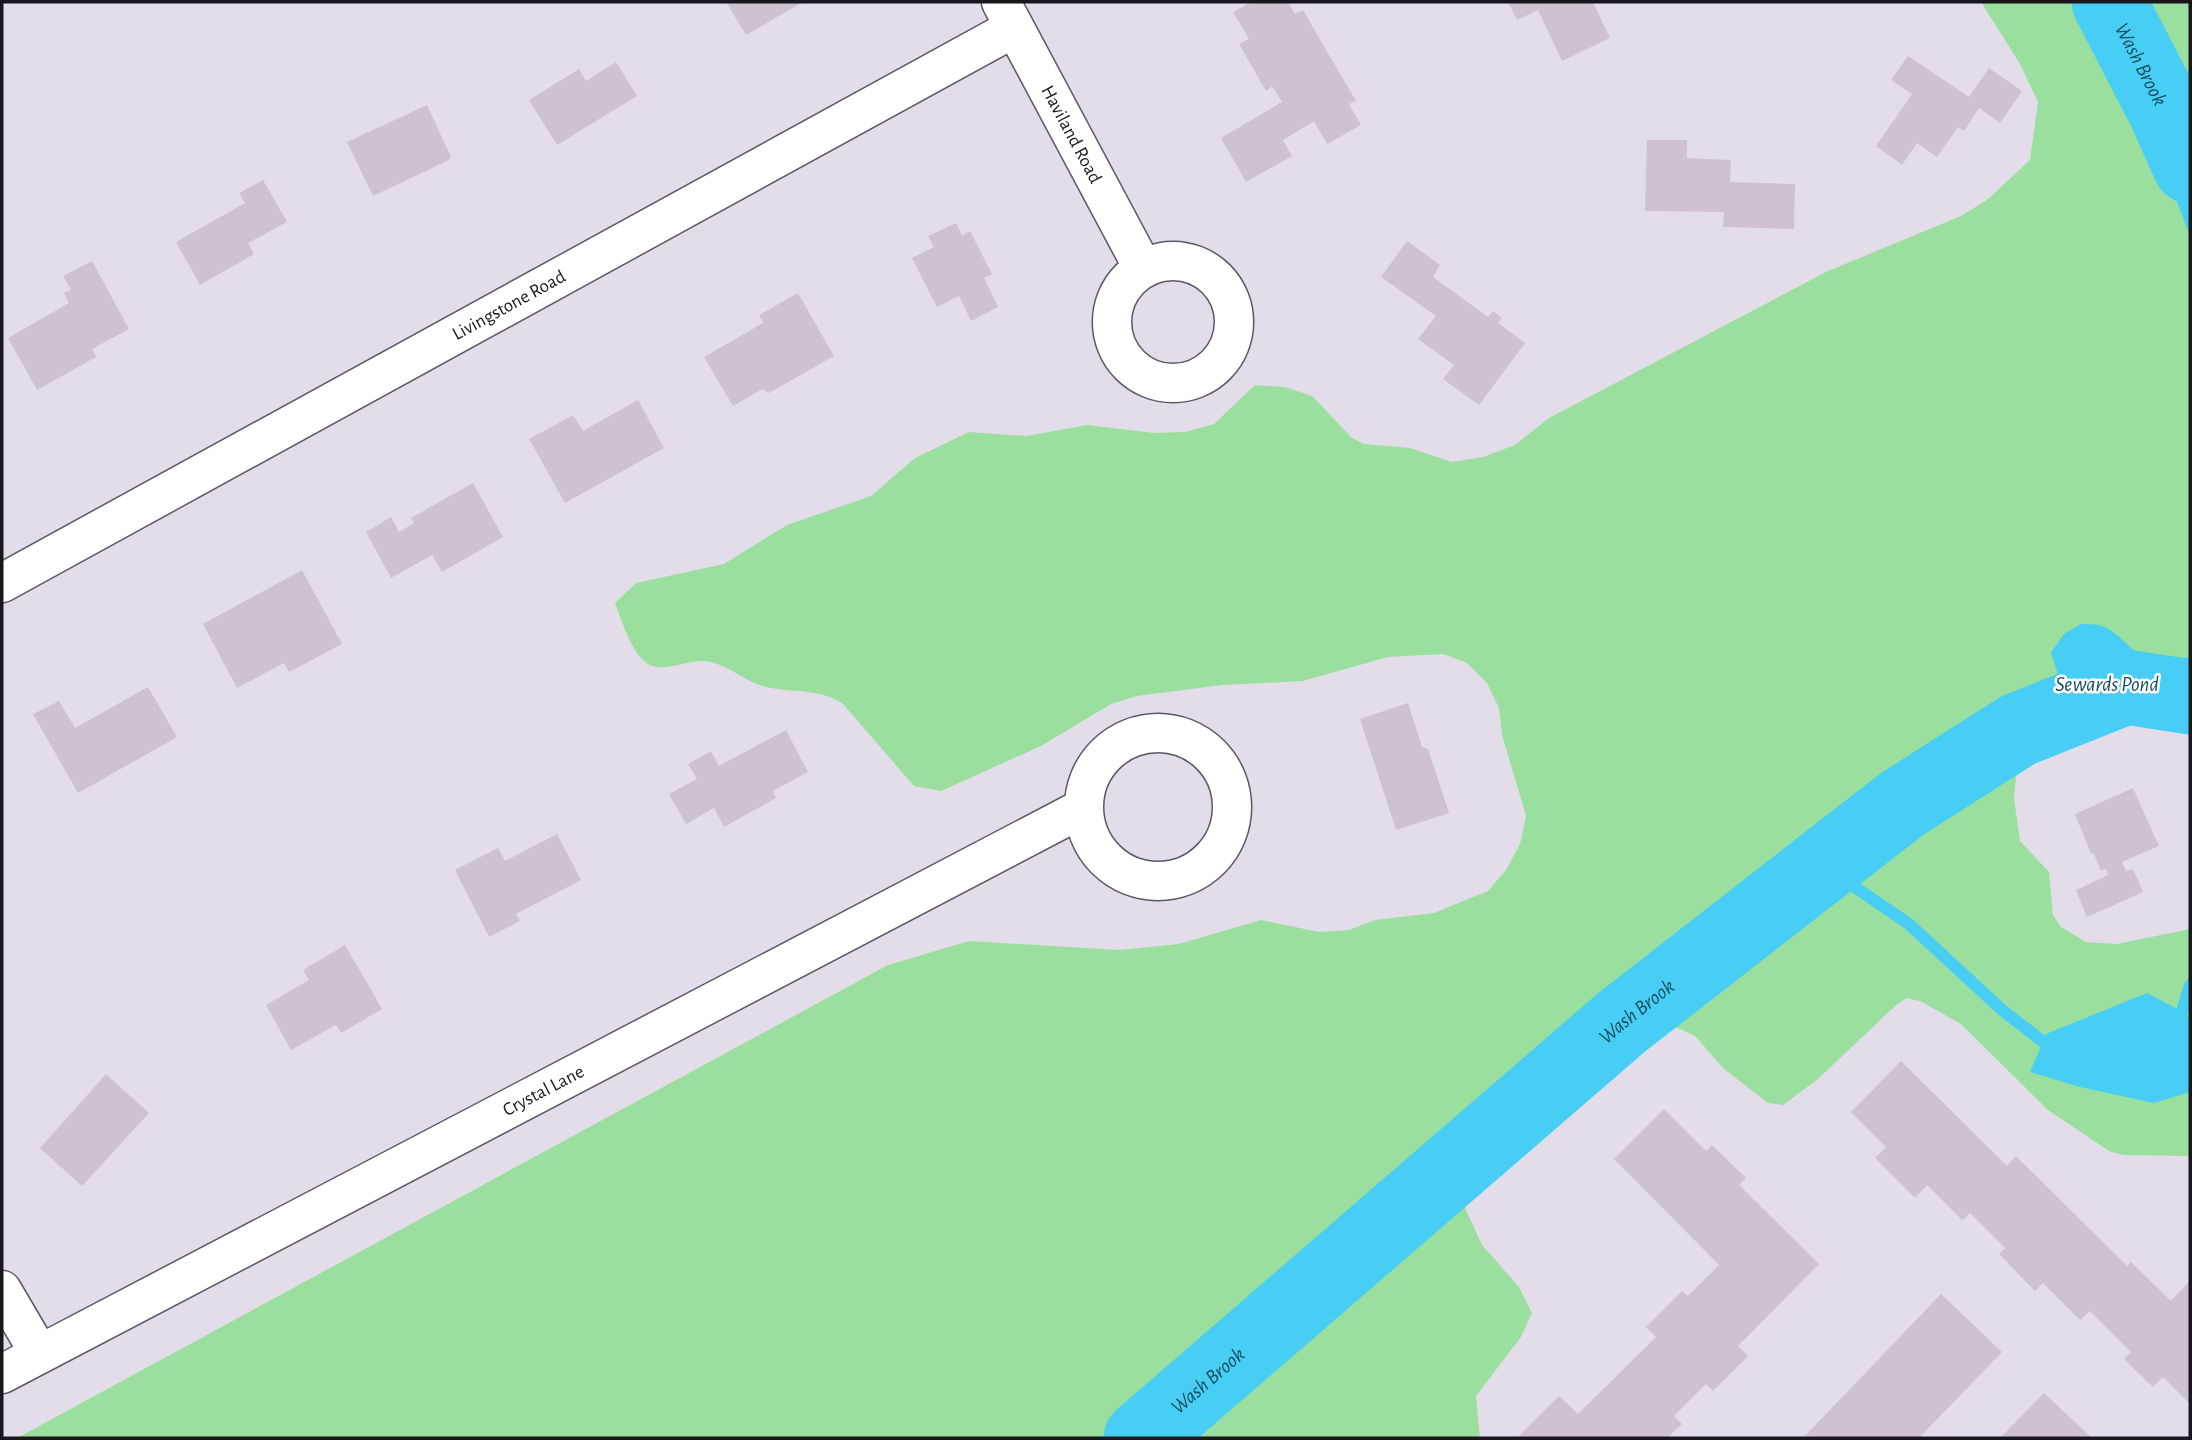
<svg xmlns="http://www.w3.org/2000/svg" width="2192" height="1440" viewBox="0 0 2192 1440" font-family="'Alegreya Sans',sans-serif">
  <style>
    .green { fill: #9bdf9e }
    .water { fill: #48cef4 }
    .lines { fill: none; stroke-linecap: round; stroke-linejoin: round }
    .stream { stroke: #48cef4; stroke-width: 12 }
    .river { stroke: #48cef4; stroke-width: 75 }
    .building { fill: #cdc2cd }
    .street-casing { stroke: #5d5762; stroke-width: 41 }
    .street { stroke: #fff; stroke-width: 38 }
    .labels { text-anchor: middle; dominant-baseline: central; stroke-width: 5; stroke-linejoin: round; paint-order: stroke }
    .street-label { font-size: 19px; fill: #19171b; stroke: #fff }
    .water-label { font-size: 21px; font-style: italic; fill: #154d5d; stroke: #fff }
  </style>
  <rect width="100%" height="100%" fill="#e3ddea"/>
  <path class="green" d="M1981 2H2190V717L2108 706 2020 739 2014 798 2020 841 2049 872 2053 915 2061 927 2086 942 2117 944 2190 929V1156L2123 1155 2109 1151 2048 1110 1961 1024 1920 1001 1906 998 1894 1007 1818 1079 1783 1105 1768 1103 1724 1069 1695 1036 1669 1024 1643 1037 1603 1079 1554 1113 1472 1195 1465 1208 1482 1245 1519 1287 1532 1313 1521 1337 1476 1396 1480 1438H17L888 965 969 941 1119 950 1179 944 1261 920 1319 932 1349 930 1375 920 1434 913 1488 891 1506 870 1520 844 1526 816 1502 735 1499 708 1487 683 1467 663 1443 654 1388 657 1303 681 1222 685 1137 696 1111 704 1041 746 941 791 914 786 843 704C821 688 792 693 766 687 744 682 725 661 701 661 685 661 663 673 648 664 631 653 622 621 615 603L636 583 724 564 787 525 871 496 915 458 969 432 1027 436 1087 425 1154 433 1185 432 1214 424 1255 385 1285 387 1312 396 1352 438 1364 444 1410 448 1452 462 1483 457 1515 445 1549 418 1828 271 1961 216 1987 200 2030 160 2038 102 2020 64Z"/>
  <path class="water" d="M2190 128V236L2168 178 2180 145Z
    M2081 624C2086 624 2093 624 2098 625 2118 629 2127 650 2145 656 2153 659 2182 659 2190 657V730C2156 717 2113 727 2077 732L2051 653 2064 634Z
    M2147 993 2183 1012 2190 1019V1092L2154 1103 2080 1087 2030 1072 2046 1034Z"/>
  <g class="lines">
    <path class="stream" d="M1824 866 1909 924 2002 1010 2054 1050
      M2178 1025 2190 985"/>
    <g class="river">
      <path id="s1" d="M2109 2 2165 110 2190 166"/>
      <path id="s2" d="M1141 1438 1622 1022 1902 804 2018 730 2126 687 2190 697"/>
    </g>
  </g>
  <path class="building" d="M726 2H803L746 35Z
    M1251 2H1288L1295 14 1303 10 1356 101 1349 104 1361 125 1327 144 1314 121 1283 140 1292 156 1246 182 1221 138 1282 102 1272 86 1266 91 1239 44 1249 39 1233 12Z
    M1508 2H1593L1610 38 1562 61 1538 10 1517 20Z
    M1908 56 1969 97 1989 68 2022 91 2000 123 1979 108 1964 131 1958 127 1937 157 1917 143 1902 165 1876 146 1912 94 1891 80Z
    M616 62 637 96 557 145 529 100 579 69 586 81Z
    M427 105 451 157 449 160 373 196 347 142Z
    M1647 140H1687V158L1731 160 1730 182 1795 184 1794 229 1723 227 1724 212 1645 211Z
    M263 180 287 222 248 243 254 254 200 285 176 242 245 203 239 193Z
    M956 223 962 236 970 231 992 274 984 278 998 307 971 321 959 296 937 307 912 258 934 247 928 236Z
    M1407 241 1440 265 1433 277 1488 317 1493 311 1502 318 1498 323 1525 343 1479 405 1443 379 1454 365 1418 339 1436 316 1381 277Z
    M92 261 129 329 92 349 96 357 37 390 8 338 69 303 64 293 71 290 63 276Z
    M798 293 834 356 769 393 762 389 733 406 704 357 763 323 759 315Z
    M638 400 664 448 565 503 529 439 573 415 583 431Z
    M473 483 503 537 442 572 432 555 391 578 366 532 391 517 399 532 414 523 411 518Z
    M302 570 342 644 289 672 284 663 237 688 203 624Z
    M148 687 177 737 78 793 33 714 59 701 75 728Z
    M1408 703 1422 747 1428 749 1449 813 1396 830 1360 719Z
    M786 730 808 772 773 791 776 798 724 827 714 808 686 824 669 794 697 779 688 764 711 751 719 766Z
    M2133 788 2159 846 2122 862 2126 871 2133 869 2143 892 2087 917 2076 890 2108 875 2106 869 2101 871 2093 852 2091 854 2075 814Z
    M557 834 581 880 516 914 520 921 489 937 455 870 498 848 505 861Z
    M345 945 382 1009 341 1033 336 1025 291 1050 266 1005 309 980 303 970Z
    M1901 1061 2007 1166 2016 1156 2127 1266 2131 1262 2171 1301 2190 1281V1404L2163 1377 2153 1387 2124 1359 2131 1352 2090 1311 2080 1320 2043 1283 2035 1291 1999 1254 2005 1248 1970 1213 1962 1220 1927 1185 1915 1198 1875 1158 1886 1147 1851 1112Z
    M106 1074 149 1113 82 1186 40 1148Z
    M1664 1109 1706 1151 1712 1145 1746 1178 1739 1185 1819 1264 1738 1346 1748 1356 1713 1391 1706 1384 1674 1416 1682 1424 1667 1438H1517L1559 1396 1578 1414 1656 1337 1646 1327 1682 1291 1688 1296 1719 1265 1614 1159Z
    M1941 1294 2002 1352 1919 1438H1803Z
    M2044 1393 2092 1438H2000Z"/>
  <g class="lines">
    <g class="street-casing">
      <g id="street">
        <path id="s3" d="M1001 2 1143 268"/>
        <circle cx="1173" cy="322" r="61"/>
        <path id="s4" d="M2 583 1014 28"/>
        <circle cx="1158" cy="807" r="74"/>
        <path d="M2 1290 39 1353"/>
        <path id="s5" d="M2 1374 1083 808"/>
      </g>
    </g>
    <use href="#street" class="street"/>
  </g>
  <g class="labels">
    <g class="street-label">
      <text stroke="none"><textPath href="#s3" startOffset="150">Haviland Road</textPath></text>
      <text stroke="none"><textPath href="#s4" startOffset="578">Livingstone Road</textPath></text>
      <text stroke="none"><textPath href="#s5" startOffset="611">Crystal Lane</textPath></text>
    </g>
    <g class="water-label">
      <text stroke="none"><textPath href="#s1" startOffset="70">Wash Brook</textPath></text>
      <text x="2107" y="684">Sewards Pond</text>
      <text stroke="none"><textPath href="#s2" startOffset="654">Wash Brook</textPath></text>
      <text stroke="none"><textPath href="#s2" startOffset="88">Wash Brook</textPath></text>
    </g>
  </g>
  <rect width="2192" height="1440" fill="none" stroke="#19171b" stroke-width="7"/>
</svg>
